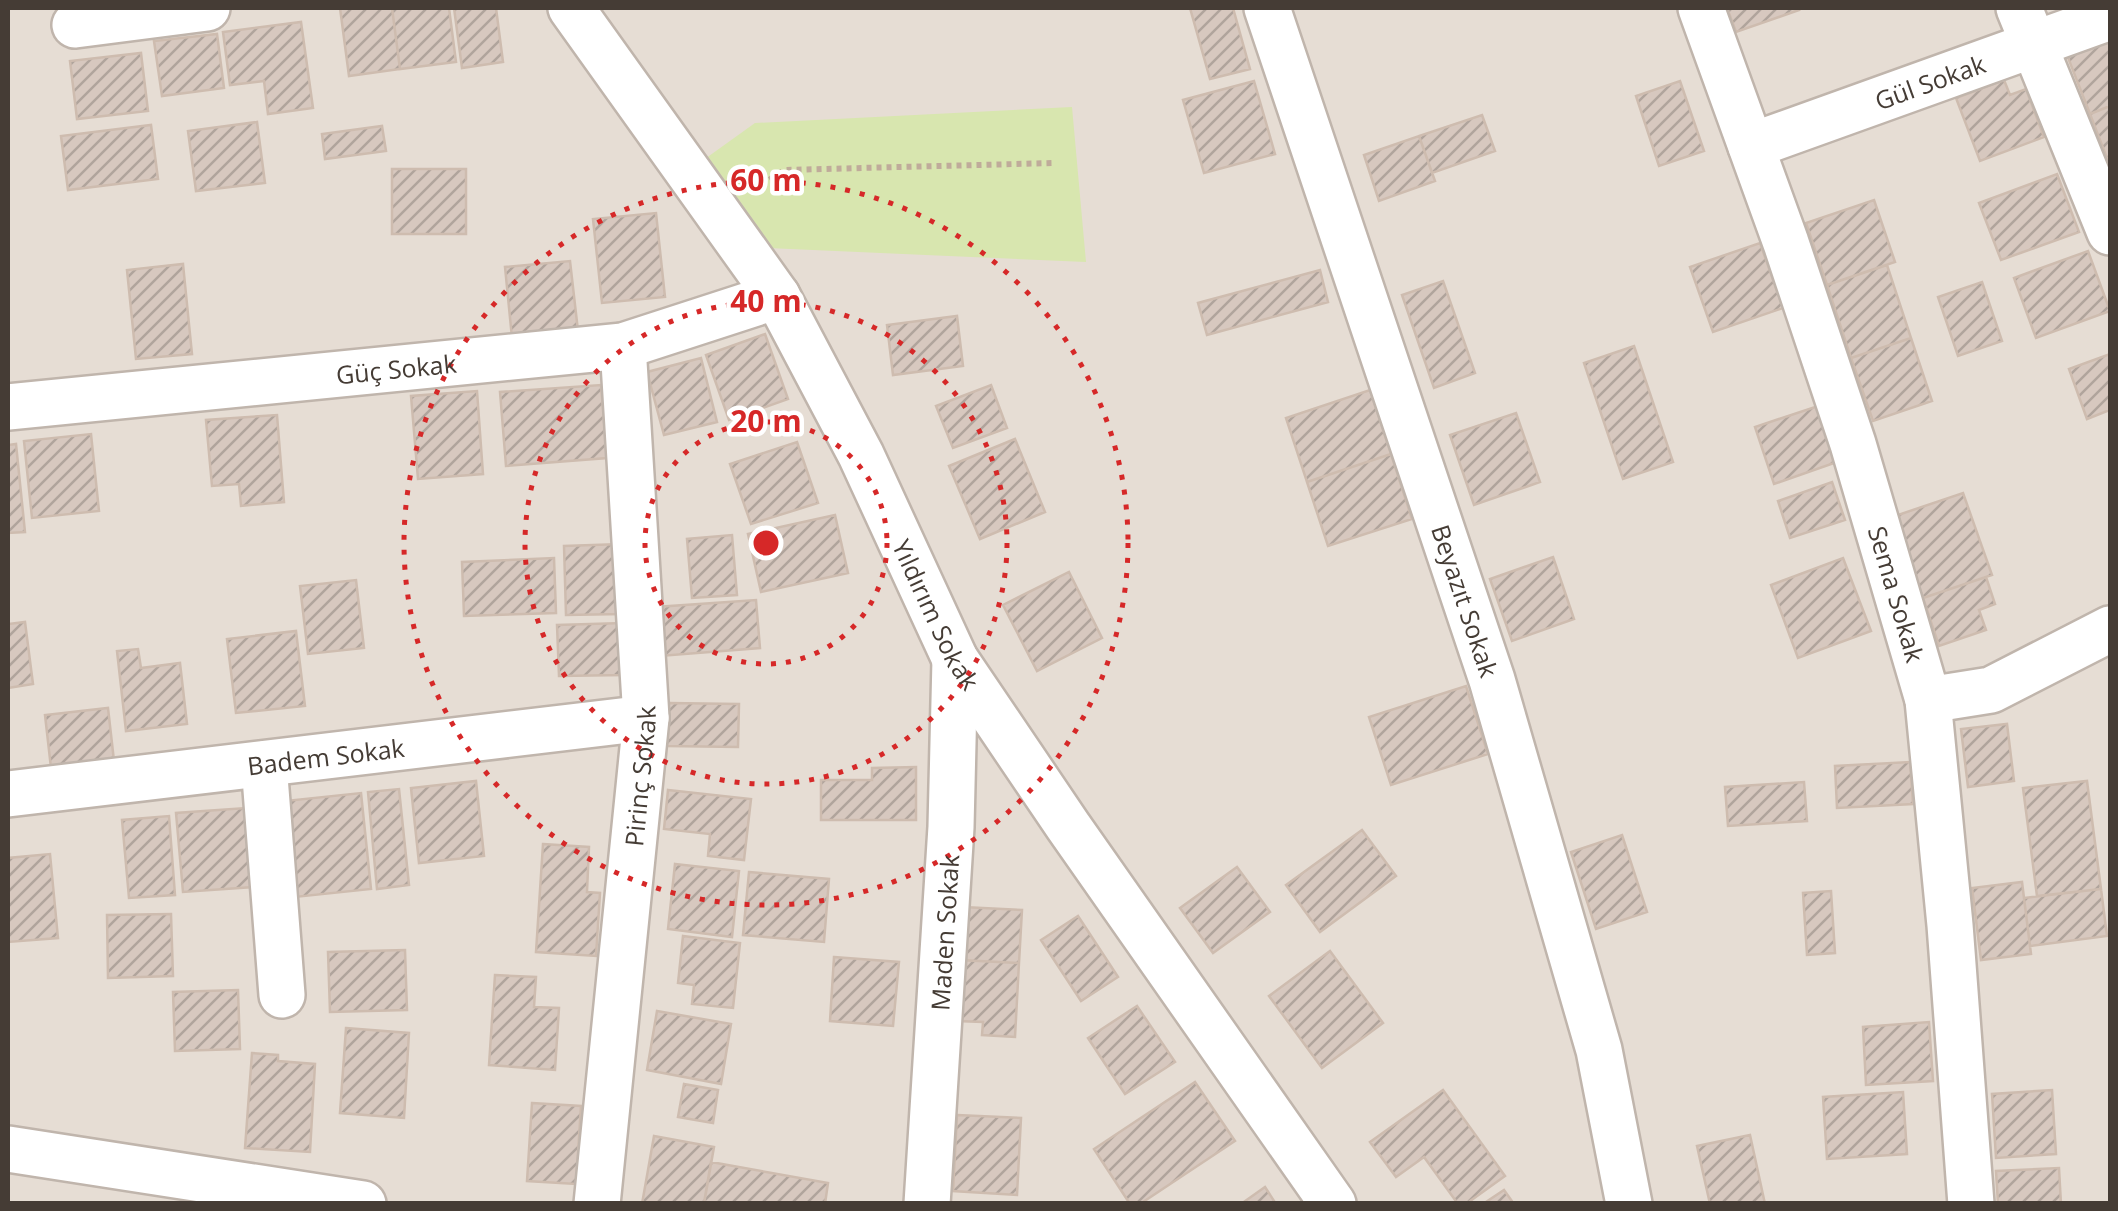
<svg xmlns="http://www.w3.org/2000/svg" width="2118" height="1211" viewBox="0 0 2118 1211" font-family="'Open Sans',sans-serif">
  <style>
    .residential { fill: #e6ddd4 }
    .green { fill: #d8e6af }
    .building { fill: url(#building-hatch); stroke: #cebcaf; stroke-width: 2.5 }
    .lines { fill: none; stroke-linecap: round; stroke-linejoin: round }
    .minor-casing { stroke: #c0b5ac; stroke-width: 50 }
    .path { stroke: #bfab9a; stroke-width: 6; stroke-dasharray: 5 5; stroke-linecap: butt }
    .minor { stroke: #fff; stroke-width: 45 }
    .ring { fill: none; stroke: #d62828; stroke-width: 5; stroke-dasharray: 5 10 }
    .labels { text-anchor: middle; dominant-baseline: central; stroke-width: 9; stroke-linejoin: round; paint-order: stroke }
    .street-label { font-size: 25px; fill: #453c35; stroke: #fff }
    .centre { fill: #d62828; stroke: #fff; stroke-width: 5 }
    .ring-label { font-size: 30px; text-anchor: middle; font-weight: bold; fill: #d62828; stroke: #fff; stroke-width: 9; stroke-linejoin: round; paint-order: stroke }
  </style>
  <defs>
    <pattern id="building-hatch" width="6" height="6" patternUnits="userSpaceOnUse" patternTransform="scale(2.5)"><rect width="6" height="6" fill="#d7c8bf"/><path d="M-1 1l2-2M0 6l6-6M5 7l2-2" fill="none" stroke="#b0a49c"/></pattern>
  </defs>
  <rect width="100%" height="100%" fill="#f2ece6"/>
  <path class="residential" d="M8 8H2110V1203H8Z"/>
  <path class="green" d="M1072 107 1086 262 742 247 688 171 755 123Z"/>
  <path class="building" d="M340 8H392L400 69 349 76Z
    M392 8H449L456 62 400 69Z
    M454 8H496L503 62 462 68Z
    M1190 8H1233L1250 69 1210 79Z
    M1727 8H1798L1799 10 1736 32Z
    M301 22 313 108 268 114 264 81 230 85 223 32Z
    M217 34 224 88 162 96 154 41Z
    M2110 39V106L2090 114 2067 55Z
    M141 53 148 111 77 119 70 61Z
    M2004 80 2010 95 2026 89 2044 137 1980 161 1956 98Z
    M1254 81 1275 154 1204 173 1183 100Z
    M1680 81 1704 151 1659 166 1636 96Z
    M2110 106V166L2090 114Z
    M1482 115 1495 151 1432 173 1419 136Z
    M257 122 265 183 196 191 188 131Z
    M151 125 158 179 68 190 61 136Z
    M382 126 386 151 325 159 322 134Z
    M1419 136 1435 181 1379 201 1364 155Z
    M392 169H466V234H392Z
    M2057 174 2079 232 2001 260 1979 203Z
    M1874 200 1895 262 1827 285 1806 223Z
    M656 213 665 297 602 303 593 219Z
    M1760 243 1783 308 1713 332 1690 267Z
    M2088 251 2110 311 2036 338 2014 278Z
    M570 261 578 331 512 338 505 267Z
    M183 264 192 354 136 359 127 270Z
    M1887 265 1911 338 1851 358 1827 285Z
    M1320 270 1328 302 1207 335 1198 303Z
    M1443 281 1475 373 1434 388 1402 295Z
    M1982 282 2002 341 1958 356 1938 297Z
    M957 316 963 366 893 375 887 325Z
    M765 334 788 399 729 420 706 355Z
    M1911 338 1932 401 1873 421 1851 358Z
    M1634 346 1673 462 1623 479 1584 363Z
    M2110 354V410L2087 419 2069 369Z
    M701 358 717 422 664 435 647 372Z
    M601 385 607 458 506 466 500 392Z
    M991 385 1007 428 953 448 936 406Z
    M1370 390 1391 454 1307 482 1286 418Z
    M477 391 483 474 418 479 411 396Z
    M1818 406 1837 462 1774 484 1755 427Z
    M1516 413 1540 482 1474 505 1450 435Z
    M277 415 284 502 241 506 239 484 212 486 206 420Z
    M91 434 99 511 32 518 24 441Z
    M1015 439 1045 512 980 539 949 466Z
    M797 442 818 503 751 524 730 464Z
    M16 444 25 532 8 533V445Z
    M1391 454 1412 519 1328 546 1307 482Z
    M1832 482 1845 520 1790 538 1778 501Z
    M1963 493 1992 575 1923 598 1895 516Z
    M835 515 848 573 761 592 748 534Z
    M732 535 737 595 692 598 687 539Z
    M621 544 622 614 566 615 564 546Z
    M1553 557 1574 619 1512 641 1490 579Z
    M554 558 556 613 464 616 462 562Z
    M1843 558 1871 631 1798 658 1771 585Z
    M1069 572 1102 638 1037 671 1003 605Z
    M1986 577 1995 604 1979 610 1986 630 1939 646 1923 598Z
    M356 580 364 648 308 654 300 586Z
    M756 600 760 648 660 656 656 607Z
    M25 622 33 684 8 688V624Z
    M623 623 624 675 559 676 557 625Z
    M296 631 305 706 236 713 227 639Z
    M138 649 141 668 180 663 187 724 126 731 117 651Z
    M1466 686 1488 754 1391 785 1369 717Z
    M668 703 739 704 738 747 667 746Z
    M108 708 114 761 51 768 45 715Z
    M2007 724 2014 781 1968 787 1961 729Z
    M1910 762 1913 804 1837 808 1835 766Z
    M916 767V820H821V780H872V768Z
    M476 781 484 856 419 863 411 788Z
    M2087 781 2101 889 2037 896 2023 788Z
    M1804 782 1807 821 1728 826 1725 787Z
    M399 789 409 885 377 889 368 792Z
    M668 790 751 799 744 860 708 856 710 834 664 829Z
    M361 793 371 889 295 897 285 801Z
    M246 808 253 887 183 892 176 813Z
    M169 816 175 895 129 898 122 820Z
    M1362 830 1396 876 1320 932 1286 885Z
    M1622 835 1647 912 1596 929 1571 852Z
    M543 844 589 847 587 892 600 893 596 956 536 952Z
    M50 854 58 938 8 942V858Z
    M675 864 739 871 732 937 668 929Z
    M1237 867 1270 912 1213 953 1180 908Z
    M749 872 829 879 824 942 743 935Z
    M2022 882 2031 954 1981 960 1972 888Z
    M2101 889 2107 936 2030 946 2024 898Z
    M1831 891 1835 953 1807 955 1803 893Z
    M963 907 1022 910 1019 963 960 960Z
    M171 914 173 976 108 978 107 915Z
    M1078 916 1118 977 1081 1001 1041 940Z
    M683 936 740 943 733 1008 692 1004 694 985 678 983Z
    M405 950 407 1010 330 1012 328 952Z
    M1330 951 1383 1023 1322 1068 1269 996Z
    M834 957 899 962 893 1026 830 1021Z
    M960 960 1019 963 1015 1037 982 1035 983 1022 957 1021Z
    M495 975 536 977 534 1007 559 1008 555 1070 489 1065Z
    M238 990 240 1049 175 1051 173 992Z
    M1137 1006 1175 1062 1125 1094 1088 1038Z
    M657 1011 731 1024 721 1084 647 1070Z
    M1929 1022 1933 1081 1866 1085 1863 1027Z
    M346 1028 409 1033 404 1118 340 1113Z
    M252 1053 278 1055V1061L315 1064 310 1152 245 1148Z
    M1195 1082 1235 1141 1140 1204H1130L1094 1149Z
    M684 1084 718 1090 713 1123 678 1117Z
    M1443 1090 1505 1176 1466 1204H1458L1424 1157 1396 1177 1370 1142Z
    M2052 1090 2056 1154 1996 1158 1992 1094Z
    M1903 1092 1907 1154 1827 1159 1823 1097Z
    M532 1103 581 1106 576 1184 527 1181Z
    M957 1115 1021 1118 1017 1195 953 1191Z
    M1750 1135 1765 1204H1710L1697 1146Z
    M654 1136 714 1147 704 1204H642Z
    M711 1162 828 1183 825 1204 704 1203Z
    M2059 1168 2061 1204H1998L1996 1171Z
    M1265 1187 1276 1204H1241Z
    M1504 1190 1514 1204H1483Z"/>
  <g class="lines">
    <g class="minor-casing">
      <g id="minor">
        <path id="s1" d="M571 8 777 296 861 455 955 659 1068 826 1333 1204"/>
        <path id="s2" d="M1267 8 1492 680 1599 1050 1629 1204"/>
        <path id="s3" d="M1701 8 1786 243 1853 444 1928 700 1950 925 1971 1204"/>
        <path d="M2019 8 2110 232"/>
        <path d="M75 25 207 8"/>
        <path id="s4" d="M1751 146 2110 17"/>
        <path id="s5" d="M8 407 623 346 777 296"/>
        <path d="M1928 700 1991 690 2110 629"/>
        <path d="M264 764 282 995"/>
        <path id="s6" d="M8 794 646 718"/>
        <path d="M8 1149 363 1204"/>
        <path id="s7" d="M597 1204 646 718 623 346"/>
        <path id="s8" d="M927 1204 951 827 955 659"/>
      </g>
    </g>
    <path class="path" d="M753 191 784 170 1055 163"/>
    <use href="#minor" class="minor"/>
  </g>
  <g class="ring">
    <circle cx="766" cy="543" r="121"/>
    <circle cx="766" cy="543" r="241"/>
    <circle cx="766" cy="543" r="362"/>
  </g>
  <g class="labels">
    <g class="street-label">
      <text stroke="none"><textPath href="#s4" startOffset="190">Gül Sokak</textPath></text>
      <text stroke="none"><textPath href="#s5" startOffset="390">Güç Sokak</textPath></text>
      <text stroke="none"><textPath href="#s3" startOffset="618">Sema Sokak</textPath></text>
      <text stroke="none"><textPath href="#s2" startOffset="625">Beyazıt Sokak</textPath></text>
      <text stroke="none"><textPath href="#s1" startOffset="710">Yıldırım Sokak</textPath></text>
      <text stroke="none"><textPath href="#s6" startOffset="320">Badem Sokak</textPath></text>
      <text stroke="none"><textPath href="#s7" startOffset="430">Pirinç Sokak</textPath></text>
      <text stroke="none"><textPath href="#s8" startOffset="272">Maden Sokak</textPath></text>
    </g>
  </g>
  <circle cx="766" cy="543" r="15" class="centre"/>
  <g class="ring-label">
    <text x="766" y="191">60 m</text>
    <text x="766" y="312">40 m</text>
    <text x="766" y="432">20 m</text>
  </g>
  <rect width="2118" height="1211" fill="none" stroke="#453c35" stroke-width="20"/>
</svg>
